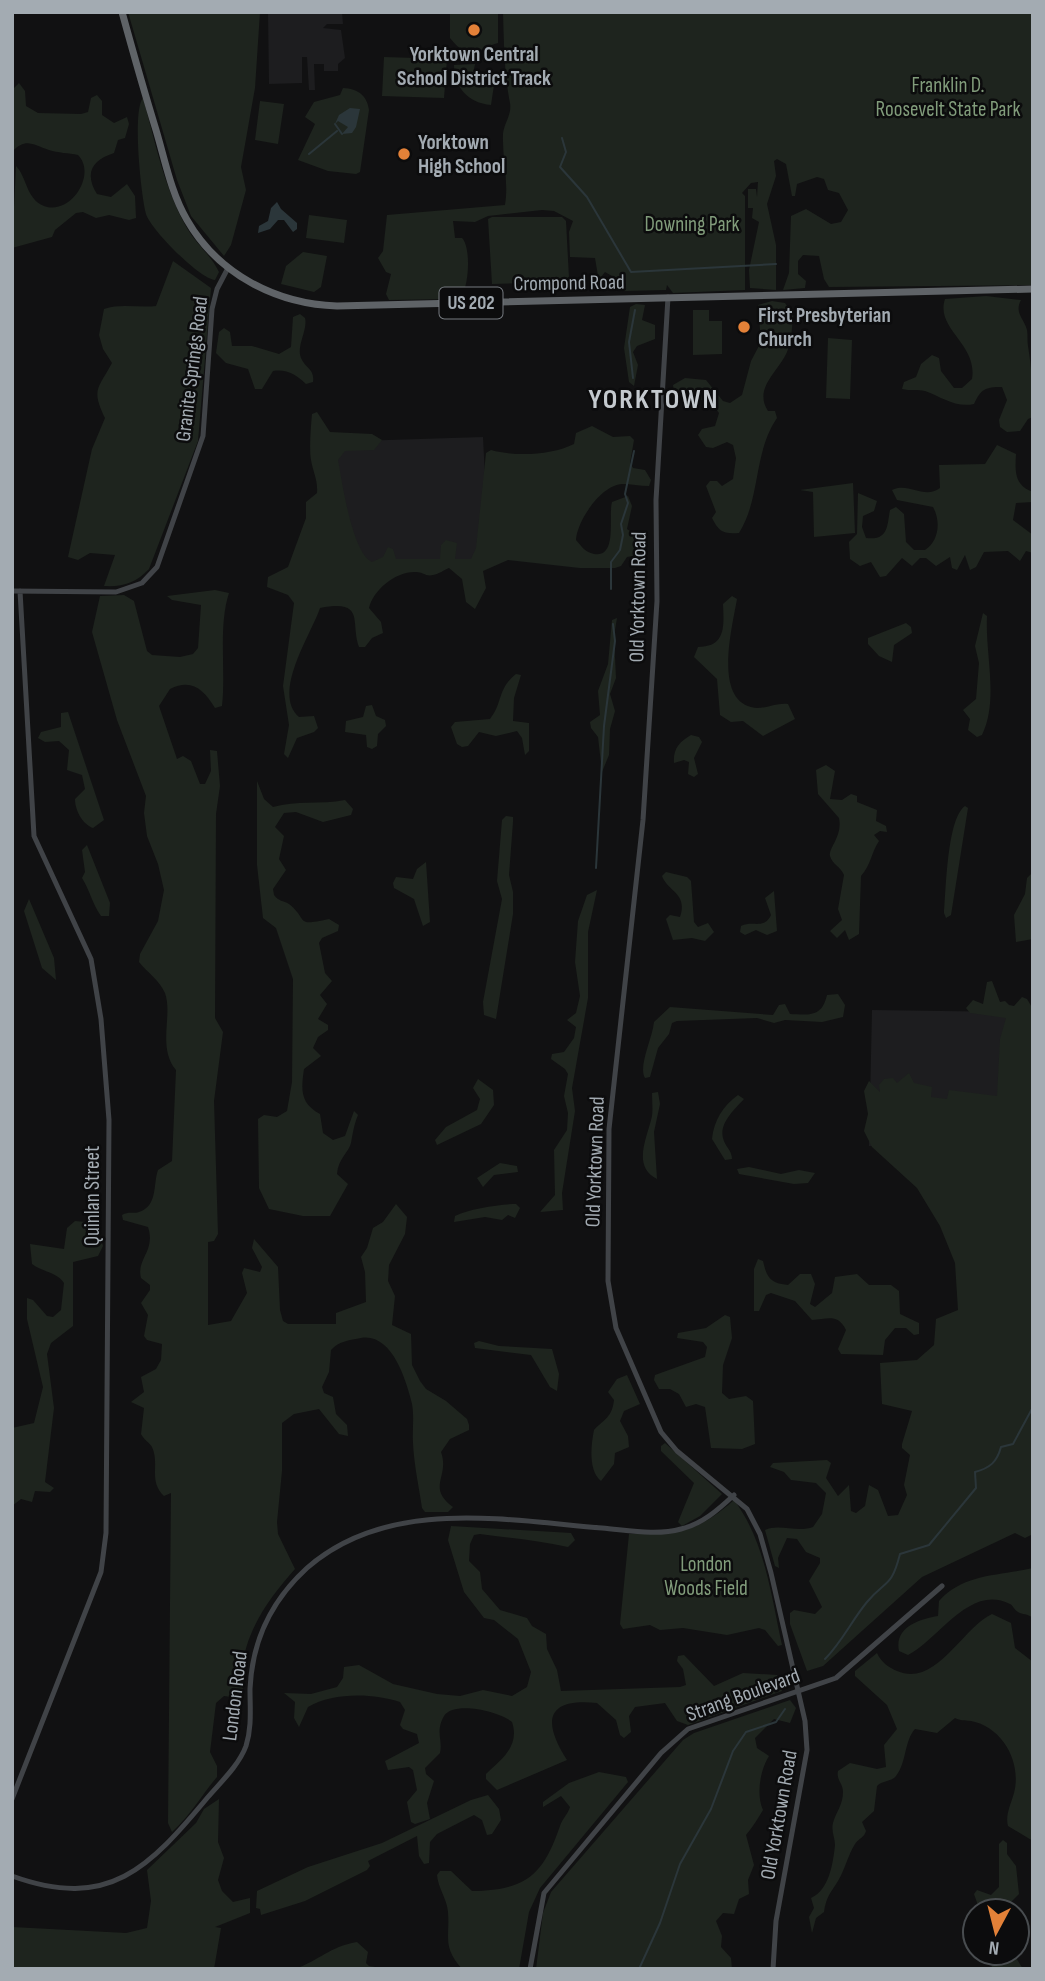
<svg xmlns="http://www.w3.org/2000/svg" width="1045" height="1981" viewBox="0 0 1045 1981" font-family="'Sofia Sans Condensed',sans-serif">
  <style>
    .built { fill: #1d1d1f }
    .green { fill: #1e241e }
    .water { fill: #2b363a }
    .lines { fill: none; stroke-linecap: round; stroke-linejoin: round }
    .stream { stroke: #2b363a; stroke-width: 2 }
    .secondary { stroke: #404347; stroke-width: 5 }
    .highway { stroke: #5f6367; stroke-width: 7 }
    .poi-dot { fill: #e38138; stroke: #0c0c0d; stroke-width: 2.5 }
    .labels { text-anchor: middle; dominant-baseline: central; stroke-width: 5; stroke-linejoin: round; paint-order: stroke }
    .shield { fill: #0c0c0d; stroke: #767b80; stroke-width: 2 }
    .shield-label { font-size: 19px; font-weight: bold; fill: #a3abb2 }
    .poi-label { font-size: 21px; font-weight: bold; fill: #a3abb2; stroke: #0c0c0d; text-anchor: start }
    .park-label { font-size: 21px; fill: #819c7b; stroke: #0c0c0d }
    .street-label { font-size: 21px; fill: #a3abb2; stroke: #0c0c0d }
    .district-label { font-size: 28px; font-weight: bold; letter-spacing: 2px; fill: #c4c9ce; stroke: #0c0c0d }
  </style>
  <rect width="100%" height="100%" fill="#111112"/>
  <path class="built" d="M268 12H342L343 24H327L323 28 341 30 345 58 338 64V71H324V64H314L315 90H309L307 57H302V83L269 84Z
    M483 437 485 477 475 563 358 565 325 442Z
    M872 1010 1013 1012 1002 1094 988 1143 869 1146Z"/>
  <path class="green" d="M128 12H260L255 88 241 167 246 190 231 245 224 256 191 216 177 180Z
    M450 12H498V43C474 49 472 65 450 38Z
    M503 12H1033V285L829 287 824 279 819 256 803 255 798 261V274L806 281 805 288 783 290 789 273 791 216 806 209 831 224 841 222 848 210 839 193 828 190 824 179 817 177 797 184 795 196H792L786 164 777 159 774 161 776 176 767 204 776 245V290L750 288 749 270 759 222 752 218 753 208H748V189H756L757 197 758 182 751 183 742 193 745 196V290L673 293 667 285 666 290 622 291 624 283 605 272 601 277 598 276 595 258 570 257 569 232 573 221 554 211 542 210 488 216 475 222 453 221 455 238H462C471 247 469 284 462 295L452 299 389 300 386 294 391 274 386 272 378 258 383 251 387 215 505 205C509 181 502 158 503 134 504 123 512 115 510 103 504 73 504 43 503 12Z
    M384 57 447 59 444 98 382 96Z
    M475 64 473 74 477 82 494 85 491 105C468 103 454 87 454 65Z
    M19 83 25 91 26 106 38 113 81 114 88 112 91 98 97 95 102 101V115L114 123 127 117 129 124 125 138 118 140 114 153C92 160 84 173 97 194L111 197 127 184 135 196 136 218 129 220 109 215 96 218 83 212 76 213 55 230 52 237 12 248 16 166C27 177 26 199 44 206 71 216 97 174 78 155 69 153 58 153 49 150 33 145 26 137 12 152V90Z
    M343 88C358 89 367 95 369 110L360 172 356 174 328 171 298 160 315 124 305 117 314 102 340 95Z
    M143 98C155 141 164 188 187 228 196 244 211 255 219 272L215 280C200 279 151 230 146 214 141 196 132 110 143 98Z
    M260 101 284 104 278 144 255 140Z
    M309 215 347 220 344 243 306 238Z
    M492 217H562L566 221 569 278 565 282 492 284 488 219Z
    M303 252 327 256 321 287 314 292 281 284 286 266Z
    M173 261 211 288 198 441 149 569C136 583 123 587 104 586L115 555 90 553 78 560 68 557 92 449 105 418C91 389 98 389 112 363L103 349 99 335 104 309C121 303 138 308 156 306Z
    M986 296 1021 300C1014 313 1024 318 1027 330 1028 335 1027 341 1028 346 1032 370 1033 393 1033 417L1028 419 1020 431 1007 432 1000 427 999 420 1007 400 1002 387C985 387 981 389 974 404 955 408 942 397 925 391 918 389 910 391 902 389L904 382 916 377 921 364 932 355 939 358 941 371 954 388H962L972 379C978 344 935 329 945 299Z
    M772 301 785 303 793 314C792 327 792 340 787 352 779 371 753 388 768 411H775L777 418C753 453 761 498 739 533 723 534 719 532 712 518L716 512 706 486 710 481H717L722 486 733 479 736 458 733 445 727 442 713 448 706 447 698 435 702 429 715 426 719 413C707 394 689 402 674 392L673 385 685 378 706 380 723 401 730 403 742 395 751 361 761 342 758 305Z
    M636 304 645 305 642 320 655 325V339L637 346 633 352 638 365 634 386 629 382 624 348 630 307Z
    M693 310H709V321H722V354L693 355Z
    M300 314 305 318C308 330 296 346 301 358 305 368 315 369 313 382L306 384C296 375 288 369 273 371L262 389H255L248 369 226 363 216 353 219 332 224 328 230 332 232 346H252L279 354 291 347 293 317Z
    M828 338 852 340 850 399 826 398Z
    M317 412 330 432 372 434 382 440 374 450 345 451 338 460C342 481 352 553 372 562L383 557 388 547 393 549 396 559H440L441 545 446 540 457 543 455 559H471L476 548 486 453 491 450C516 457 552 455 574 444L576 433 592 426 613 437 630 436 634 440 630 463 633 468 645 470 651 480 649 486C640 486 631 484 622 484 601 485 577 521 576 540 582 547 585 552 594 554 618 558 608 517 612 502L628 496 632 506 627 529 641 539 646 549 643 554 627 557 621 566 615 568H580L508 560 483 571 486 588 475 609 466 602 462 579 449 568C444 570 439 574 433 575 426 577 423 572 416 572 396 571 373 590 369 608L381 622 383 633 372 638 365 647H359C350 622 366 599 320 608 312 633 271 693 299 717L314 716 318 728 314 732 297 738 288 758 284 754 289 725 283 686 294 603 288 595 267 587 268 577 288 567 306 518V502L317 493C318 480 313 472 311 460 309 450 311 424 312 414Z
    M997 445 1016 454C1015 471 1014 485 1033 492V502L1016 503 1013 520 1033 535V553L1026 551 1020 561 1008 551 984 552 976 567 970 570 965 555 957 570 952 568 950 557 936 566 926 558H920L912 566 902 558 886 576 880 577 871 562 860 566 850 559 849 542 857 534 858 493 877 501 874 511 863 516 862 527 866 538C889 541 887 525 890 510L896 507 904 514 906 542 914 550H925C939 541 941 521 933 507L897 500 892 490C909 482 924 500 940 488L939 465 985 464Z
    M853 483 855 533 814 537 813 492 800 490Z
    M215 590 229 593C218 626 226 671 222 706L215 708C204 690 192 678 170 689L159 706 177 759 183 756 191 761 200 784H205L211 771 210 750 217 751 220 786 216 814 215 1018 223 1032 214 1101 218 1234 214 1241 208 1242V1325L231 1321 247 1293 242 1273 244 1268 260 1272 262 1267 252 1248 254 1239 278 1267 280 1310 283 1321 288 1324H336V1313L366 1302 365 1272 361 1257 367 1248 373 1228 383 1222 396 1204 407 1217 405 1234 389 1265 388 1281 395 1296 392 1325 411 1334 412 1365 420 1381 426 1389 446 1401 467 1419 469 1425V1430L450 1439 441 1452C450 1477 426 1487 453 1507L448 1512H425L422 1508C419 1487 414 1465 413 1443 412 1430 415 1413 411 1400 405 1377 391 1333 361 1338 350 1340 339 1341 331 1350L329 1372 322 1387 324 1393 333 1397 336 1414 347 1425 348 1436 339 1434 319 1409 294 1414 282 1423V1471L277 1522 278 1534 295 1569C270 1597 244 1632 242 1672 242 1679 243 1687 243 1694L238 1698 224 1696 216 1703 210 1752 217 1766V1777C203 1793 191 1815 172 1832L168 1823 171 1493 164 1496C148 1481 160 1464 152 1447 149 1442 144 1440 141 1434L144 1408 131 1402 144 1392 141 1377 156 1369 161 1360 162 1344 147 1340 144 1336 148 1315 141 1303 150 1290V1285L141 1278C136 1259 156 1251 148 1227L123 1220 122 1215C129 1211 133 1214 139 1212 158 1206 153 1184 158 1170L172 1161 176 1070C157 1048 173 1015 165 993 160 981 147 972 139 962L140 954 158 921 164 890 158 864 147 836 144 813 146 796 117 720 92 632 100 596 124 595 134 601 147 651 152 655 180 657 193 654 198 648 201 605 172 600 167 596Z
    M732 596 737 599C732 628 714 697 751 707 762 711 776 702 788 704L795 719 763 736 743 721 731 722 720 715 717 679 694 657 698 647C726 647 724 626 723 604Z
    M983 613 987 616C985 655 999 700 982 735L977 737 968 730 970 719 963 710 976 699 979 663 975 646Z
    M617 618 614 636 616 678 610 694 615 711 610 729 609 755 602 772 598 737 591 728 590 722 600 715 598 691 608 664 612 620Z
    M906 623 911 627 912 633 894 645 892 662 879 656 868 644V638Z
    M516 674 521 675 514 698 513 721 529 723V751L525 755 522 738 517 731 496 736 479 732 468 746 462 747 457 744 451 727 455 722 490 719C503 703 497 689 516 674Z
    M372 705 376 716 385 720 386 726 378 734 377 746 372 749 367 747 366 735 345 732 346 721 363 717 366 706Z
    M68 712 104 820 93 828C82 824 75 810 75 799L85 789 82 775 67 770 69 750 59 741 45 742 38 738 41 732 61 727V713Z
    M691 735 699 737 702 742 694 758 698 774 694 777 688 774 689 762 684 760 674 763C673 749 679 742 691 735Z
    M826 765 835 771 830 799 842 800 851 794 857 796V802L877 810 876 821 886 826 887 832 880 831 874 835 879 841C871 853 871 865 861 876L859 934 849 940 845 930 837 938 830 931 842 920 838 909 844 875C841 867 832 864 830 856 828 848 843 836 839 818L818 794 816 770Z
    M257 781 264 799 273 807C297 800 320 805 345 800L353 809 351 815 323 822 296 812 284 813 275 827 284 836 279 859 286 870 273 889 274 895C279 902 283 900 289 904 309 920 294 927 329 919L339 925 338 931 322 938 319 943 325 973 332 981 320 995 327 1004 318 1019 328 1025V1030L318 1037 313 1048 321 1056 304 1069C301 1090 300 1103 320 1114L323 1133 333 1140 345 1136 354 1111 358 1115C354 1125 353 1132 351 1143 349 1152 338 1159 337 1174L348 1184 330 1216H303L269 1209 259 1188 258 1119 264 1115 277 1117 287 1111 292 1082 293 979 276 928 263 918 257 865Z
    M965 806 968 808 951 915 946 918 944 913C946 891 947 818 965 806Z
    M506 816 513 817V822L509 875 513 892V914L496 1019 484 1015 483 1002 502 899 497 881 502 820Z
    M87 845 110 903 109 916H101C92 903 90 891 82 878L85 872 82 850Z
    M426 862 430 922 423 926 414 899 394 888 393 883 396 877 413 879 417 869Z
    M666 872 687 877 691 881 694 922 698 927 708 923 714 932 705 941 692 938 673 940 666 919 670 915 680 917C688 893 668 892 662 876Z
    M1033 872V939L1016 942 1014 915 1025 894 1027 878Z
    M597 890 588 932V998L572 1088 575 1111 562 1193 563 1210 540 1212 555 1195 554 1150 567 1130 568 1113 564 1096 568 1074 565 1069 551 1059 552 1054 564 1052 574 1038 576 1027 567 1020 576 1013 580 996 575 962 578 921 587 895Z
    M774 891 777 931 767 935 756 930 745 935 740 932 741 926C753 920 764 930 771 915L765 898Z
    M29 899 54 958 56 980 42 968 24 911Z
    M992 981 1000 1002 1005 1001 1009 1005 1014 1006 1022 997 1027 999 1033 1009V1534L1025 1538 1015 1533 922 1577 823 1666 807 1671 790 1624V1613L794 1610 815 1614 822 1607 809 1581 820 1563V1558L806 1552 797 1539 787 1538 778 1558 779 1568 775 1566 765 1530C779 1523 797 1533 813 1527L822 1514 826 1493 816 1483 791 1480 784 1472 770 1467 773 1463 827 1460 831 1463 826 1478 838 1496 849 1485 851 1511 856 1513 865 1506 869 1485 878 1490 888 1516 898 1515 907 1495 904 1485 910 1455 902 1448V1444L912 1411 882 1404 880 1363 917 1360 934 1345 936 1319 958 1310 955 1263 940 1226 917 1188 872 1147 864 1131 868 1114 864 1091 869 1081 880 1092 879 1085 884 1079 893 1078 897 1083 909 1073 914 1083 932 1087 931 1097 947 1099 949 1090 997 1096 1000 1039 1006 1018 970 1013 966 1008 973 1000 983 1004 987 982Z
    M838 994 845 1005 843 1017 822 1022 785 1020 774 1023 757 1018 677 1021 672 1023 669 1034 658 1048 650 1077 645 1078C638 1066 652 1040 654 1022L670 1007 773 1015 779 1005 785 1004 790 1014C810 1015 822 1017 827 995Z
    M478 1079 493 1090 494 1105 481 1124 437 1145 435 1140 446 1127 477 1110 480 1099 473 1088Z
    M658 1092 660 1104 654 1132 657 1179C631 1166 648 1136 652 1116 653 1109 652 1101 652 1093Z
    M738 1095 744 1099C735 1109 719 1123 723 1138 725 1147 732 1150 732 1159L725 1160 712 1139C714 1120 723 1106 738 1095Z
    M500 1163 517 1166 518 1172 494 1175 483 1187 477 1178Z
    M749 1167 781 1174 799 1170 815 1173 808 1183 794 1184 739 1174 737 1169Z
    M516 1204 520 1208 515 1218 508 1215 502 1220 485 1217 454 1222 455 1216C469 1209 500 1204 516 1204Z
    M75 1221 97 1223 103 1246 98 1256 73 1262V1326L51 1343 47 1354 54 1408 45 1482 54 1488 50 1492 35 1491 32 1502 21 1499 12 1506V1428L34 1423 43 1387 27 1319V1298L33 1300 47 1316 53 1317 61 1310 64 1283C57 1272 42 1272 32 1264L30 1244 64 1249 67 1228Z
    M758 1259 763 1261C767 1278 770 1283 788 1285L800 1274H811L815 1284 810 1304 815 1307 832 1293 835 1277 857 1274 869 1285H891L899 1291 900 1314 919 1323V1334L914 1335 906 1328H895L885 1340 883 1355 841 1354 838 1349 846 1330C838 1313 827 1319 812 1320L795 1301 771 1293 766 1295 759 1311H754V1269Z
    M725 1315 730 1317 732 1338 723 1365 722 1393 729 1399 746 1396 753 1401 755 1444 742 1449 711 1448 705 1407 696 1404 686 1407 679 1394 670 1389H659L654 1380 655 1375 705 1357 707 1347 703 1342 677 1338 678 1333 706 1328Z
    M479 1341 499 1346 552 1349 559 1374 557 1391 550 1387 531 1355 475 1348 474 1343Z
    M627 1375 640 1404 624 1411 620 1421 628 1436 629 1447 615 1453 614 1464 601 1481C588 1470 591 1445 594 1430 604 1419 612 1418 614 1400L608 1392 617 1379Z
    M665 1443 722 1494 700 1516 682 1526 678 1522 694 1483 661 1451V1446Z
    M734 1500C765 1541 771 1595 782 1645L778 1646 765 1630 759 1628 727 1635 683 1628 660 1630 650 1625 623 1629 620 1624 629 1534C677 1534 697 1533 734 1500Z
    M451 1526 571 1533 575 1540 568 1547C538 1540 510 1538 480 1534L474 1535 470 1544 469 1561 480 1572 482 1589 500 1610 527 1618 532 1626 546 1634 547 1649 557 1670 561 1691 680 1687 686 1685 683 1669 677 1661 678 1656 684 1655 714 1686 743 1673 777 1675 783 1686 782 1691 688 1725 677 1721 665 1703 635 1707 629 1716 631 1732 624 1738 620 1735 616 1720 597 1703C546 1698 542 1721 567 1760L497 1790 486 1779V1774C502 1759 520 1746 512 1722 501 1712 454 1700 444 1716 435 1732 443 1740 440 1753L425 1768 426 1774 434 1781 427 1803 430 1819 415 1824 411 1822 407 1802 417 1790 413 1770 409 1767 388 1770 385 1761 419 1743 417 1734 403 1729 400 1725 405 1710 400 1702C373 1693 333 1692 308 1707L299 1727 294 1718 295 1702 284 1693 311 1694 337 1687 343 1678 344 1667 359 1665 393 1684 437 1694 460 1696 483 1690 512 1696 527 1687 531 1672 518 1639 494 1620 484 1618 464 1592 448 1540Z
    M1033 1568V1618C1027 1613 1023 1615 1018 1612 1014 1610 1013 1605 1010 1604 970 1583 938 1640 908 1655L899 1651C894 1627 920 1619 938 1616L939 1601C964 1573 999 1576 1033 1568Z
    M992 1614 1011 1623 1015 1648 1033 1662V1841L1008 1826C1005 1815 1011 1804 1014 1793 1022 1763 1003 1727 971 1721 964 1720 961 1721 955 1718L937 1733 915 1729C904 1741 907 1762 896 1776 891 1782 883 1780 877 1786L874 1811 862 1822 866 1831C864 1838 859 1838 855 1844 848 1855 845 1869 838 1881 831 1892 826 1897 824 1912L816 1918 812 1933 809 1917 814 1908 811 1898C829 1890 833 1864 835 1845 835 1838 831 1831 833 1823 836 1812 843 1805 843 1792 843 1783 836 1780 838 1771L850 1763 877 1769 886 1767 884 1745 897 1729 887 1705 855 1676V1671L877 1653C881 1662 888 1667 897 1671 936 1688 962 1628 992 1614Z
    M790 1700 796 1708 790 1723 774 1719 755 1738 757 1748 769 1756C760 1770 756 1795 763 1810 758 1818 753 1827 746 1835L754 1865 748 1880 749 1894 739 1899 734 1914 723 1913 716 1921 722 1936 721 1947 731 1958 732 1969H536L543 1913 551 1892 683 1740 694 1733Z
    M599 1772 626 1777 628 1782 540 1888 529 1912 519 1969H462C442 1946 450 1938 448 1912 447 1899 438 1888 437 1875L440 1871H451L472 1891C527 1890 543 1875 560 1826 562 1819 568 1814 570 1807L561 1796 543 1807V1802L569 1783Z
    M488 1795 499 1809 501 1820 492 1834 487 1835 482 1820 474 1815 437 1834 430 1842 429 1863 424 1864 419 1856 417 1836 368 1861 370 1866 367 1870 305 1901 261 1915 260 1909 256 1908 257 1891 308 1867 382 1843 471 1800Z
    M219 1799 218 1842 224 1858 218 1880 222 1891 233 1902 250 1898V1913L215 1927 221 1928 214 1969H12V1927L126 1933 147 1928 151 1901 147 1870 196 1823 204 1809Z
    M1003 1840 1007 1843V1854L1016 1866 1019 1894 1009 1904V1911H980L974 1894 977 1890 991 1895 999 1887V1844Z
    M357 1942 368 1952 366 1963 369 1966 388 1969H295C320 1960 329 1947 357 1942Z
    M993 1953H1013L1023 1969H990L994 1963Z"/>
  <path class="water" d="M350 108 360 109 356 127 352 133 342 134 348 127 338 121 335 124 339 115Z
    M277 202 281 209 297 223V229L293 232 284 220H278L270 229 258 233 259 226 268 221 271 208Z"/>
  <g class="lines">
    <path class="stream" d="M335 124 342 134
      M562 138 566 152 560 167 587 197 631 272 776 264
      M309 154 337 131
      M633 378 629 342 635 310
      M611 589V562L620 550 623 535 621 524 628 503 625 494 634 451
      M596 868 604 726 615 641 613 624
      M825 1659C842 1642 852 1620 867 1602 886 1579 891 1589 900 1554L929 1545 976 1488 975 1472C990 1468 997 1462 1001 1447L1013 1444 1033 1407
      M639 1969 660 1923 680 1864 711 1809 733 1751 746 1732 776 1722 785 1709"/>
    <path class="secondary" d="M668 297 656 500 657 601 643 820 609 1129 608 1281 616 1328 661 1432 677 1451 747 1509 760 1534 771 1573 805 1721 807 1750 776 1921 773 1969
      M12 591 116 592 142 583 157 567 203 436 212 309 217 289 228 268
      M12 1799 101 1572 106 1533 109 1120 101 1019 91 959 34 836 20 591
      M12 1876C109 1911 149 1868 208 1797 221 1782 239 1765 246 1746 252 1727 250 1709 250 1689 252 1641 272 1600 307 1568 388 1497 504 1520 602 1528 627 1530 656 1536 681 1529 702 1524 718 1510 734 1495
      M530 1969 544 1893 661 1753 688 1729 836 1678 942 1586"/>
    <path class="highway" d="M122 12C133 52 144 91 156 130 165 160 171 193 187 220 218 274 276 304 337 306L1033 289"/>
  </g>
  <g class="poi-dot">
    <circle cx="474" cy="30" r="7"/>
    <circle cx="404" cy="154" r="7"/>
    <circle cx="744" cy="327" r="7"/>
  </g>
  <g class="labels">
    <rect class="shield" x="439.5" y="287.5" width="63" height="31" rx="5"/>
    <g class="shield-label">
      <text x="471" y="303">US 202</text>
    </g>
    <g class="poi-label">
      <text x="474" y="54" text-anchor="middle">Yorktown Central<tspan x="474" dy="24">School District Track</tspan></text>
      <text x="418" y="142">Yorktown<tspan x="418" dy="24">High School</tspan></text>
      <text x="758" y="315">First Presbyterian<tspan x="758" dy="24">Church</tspan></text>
    </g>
    <g class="park-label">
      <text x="948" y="85">Franklin D.<tspan x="948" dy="24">Roosevelt State Park</tspan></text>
      <text x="692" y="224">Downing Park</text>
      <text x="706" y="1564">London<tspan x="706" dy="24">Woods Field</tspan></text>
    </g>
    <g class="street-label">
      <text transform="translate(569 283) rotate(-1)">Crompond Road</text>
      <text transform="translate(192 369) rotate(-83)">Granite Springs Road</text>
      <text transform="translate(638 597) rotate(-89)">Old Yorktown Road</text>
      <text transform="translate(595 1162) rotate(-88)">Old Yorktown Road</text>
      <text transform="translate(92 1196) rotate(-90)">Quinlan Street</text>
      <text transform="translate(743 1695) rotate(-20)">Strang Boulevard</text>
      <text transform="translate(235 1696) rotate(-83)">London Road</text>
      <text transform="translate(779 1815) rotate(-80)">Old Yorktown Road</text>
    </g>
    <g class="district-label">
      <text x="654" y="399">YORKTOWN</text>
    </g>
  </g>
  <rect width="1045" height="1981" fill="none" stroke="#a3abb2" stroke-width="28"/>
  <g transform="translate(996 1932) rotate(187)"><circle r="33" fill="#0c0c0d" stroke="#484c4f" stroke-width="2"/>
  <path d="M0-5L12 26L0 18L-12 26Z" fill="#e38138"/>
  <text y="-10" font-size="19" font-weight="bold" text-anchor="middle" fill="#a3abb2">N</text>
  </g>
</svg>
